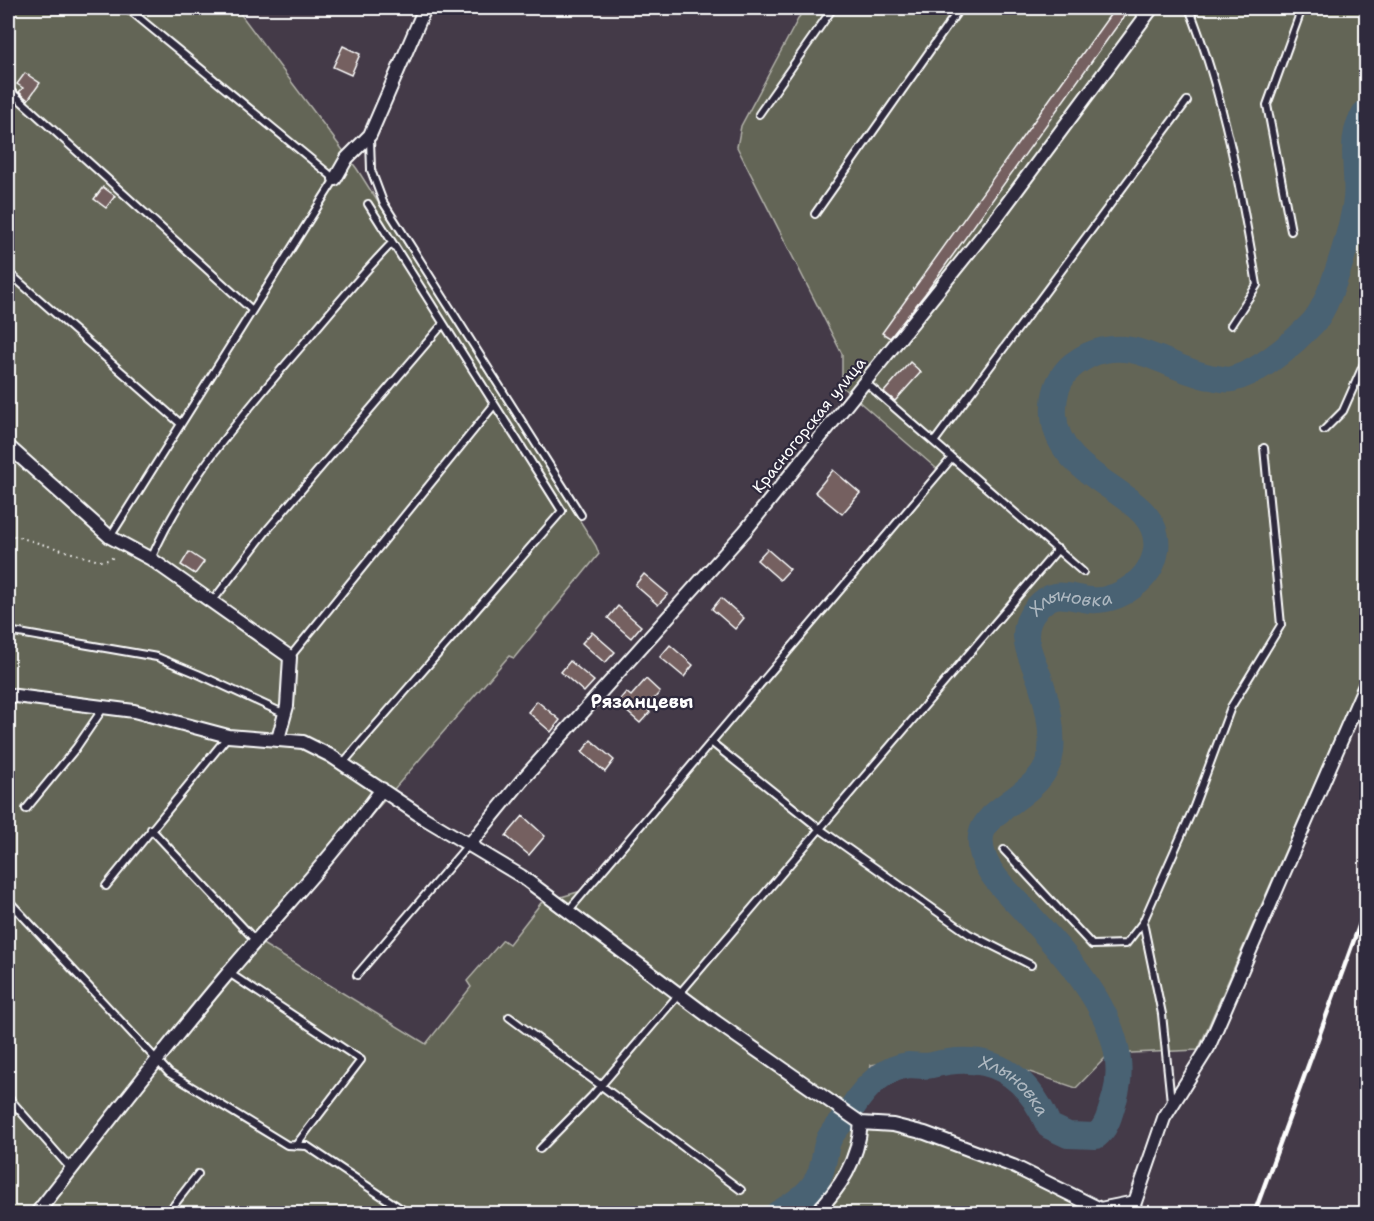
<svg xmlns="http://www.w3.org/2000/svg" width="1374" height="1221" viewBox="0 0 1374 1221" font-family="'Shantell Sans',sans-serif">
  <style>
    .green { fill: #646556; stroke: #b2b2aa; stroke-width: 1.5 }
    .lines { fill: none; stroke-linecap: round; stroke-linejoin: round }
    .river { stroke: #4a6273; stroke-width: 26 }
    .building { fill: #746160; stroke: #fff; stroke-width: 1.5 }
    .service-casing { stroke: #fff; stroke-width: 10 }
    .minor-casing { stroke: #fff; stroke-width: 16 }
    .path { stroke: #fff; stroke-width: 2; stroke-dasharray: 1.5 4.5; stroke-linecap: butt }
    .service { stroke: #2f2a3d; stroke-width: 6 }
    .minor { stroke: #2f2a3d; stroke-width: 12 }
    .rail { stroke: #fff; stroke-width: 4.5 }
    .labels { text-anchor: middle; dominant-baseline: central; stroke-width: 4.5; stroke-linejoin: round; paint-order: stroke }
    .street-label { font-size: 16px; fill: #fff; stroke: #2f2a3d }
    .water-label { font-size: 18px; font-style: italic; fill: #aeb8c0; stroke: #2f2a3d }
    .neighbourhood-label { font-size: 18px; font-weight: bold; fill: #fff; stroke: #2f2a3d }
  </style>
  <rect width="100%" height="100%" fill="#443a48"/>
  <filter id="ink" filterUnits="userSpaceOnUse"><feTurbulence type="fractalNoise" baseFrequency=".0167" numOctaves="2"/><feDisplacementMap in="SourceGraphic" scale="12" xChannelSelector="R" yChannelSelector="G"/><feConvolveMatrix kernelMatrix="1 2 1 2 8 2 1 2 1" color-interpolation-filters="sRGB"/></filter>
  <g filter="url(#ink)">
    <path class="green" d="M8 8H236L357 169 596 546 599 554 514 658 509 656 261 943 426 1044 471 987 467 981 503 940 509 944 541 903 581 891 937 469 842 387V354L737 147 741 126 804 8H1366V666L1198 1050 1109 1054 1076 1088 1000 1062 934 1055 871 1065 861 1123 902 1129 1082 1196V1213H8Z"/>
    <g class="lines">
      <g class="river">
        <path id="s1" d="M852 1108C865 1087 884 1068 909 1065 917 1065 925 1067 932 1065 989 1051 1026 1072 1049 1126L1068 1135 1096 1136C1108 1127 1110 1112 1115 1097 1135 1027 1068 959 1025 911 1007 891 977 866 981 836 986 805 1046 794 1051 752 1053 730 1048 706 1042 686 1034 659 1014 635 1036 609 1055 586 1070 599 1091 600 1119 602 1152 579 1156 550 1164 491 1057 484 1054 415 1053 399 1056 385 1065 373 1071 365 1081 359 1089 355 1135 335 1167 369 1210 377 1217 378 1226 381 1232 379 1255 374 1278 355 1295 340 1302 333 1311 326 1316 319 1332 298 1353 225 1356 199 1359 168 1347 138 1366 112"/>
        <path d="M777 1214C795 1204 814 1192 821 1171 829 1144 821 1145 843 1120"/>
      </g>
    </g>
    <path class="building" d="M1115 8H1130L925 294 890 338 882 333Z
      M343 46 360 54 351 75 333 67Z
      M25 73 40 83 28 100 19 92 23 88 17 84Z
      M103 187 115 196 106 208 94 199Z
      M910 362 921 372 895 401 884 392Z
      M833 470 860 493 842 514 815 492Z
      M767 549 790 569 780 580 757 560Z
      M189 552 204 562 195 574 181 565Z
      M644 574 668 594 658 605 635 585Z
      M721 598 744 618 735 629 712 609Z
      M618 606 641 626 631 638 608 618Z
      M592 632 615 652 605 663 582 643Z
      M670 645 693 665 684 677 660 657Z
      M570 661 594 681 584 692 561 672Z
      M646 679 660 692 646 708 650 712 640 723 617 703 626 692 631 696Z
      M537 701 560 720 551 732 528 712Z
      M591 740 614 760 605 772 582 752Z
      M523 816 545 836 529 855 506 836Z"/>
    <g class="lines">
      <g class="service-casing">
        <path id="service" d="M1137 8 1143 19
          M1189 8C1224 95 1241 191 1257 285L1231 325
          M8 89 252 310
          M759 114 833 8
          M370 139 371 170 383 202 581 515
          M815 214 960 8
          M1291 231 1267 105 1302 8
          M8 272 181 424
          M865 382 1083 572
          M1324 430 1343 411 1366 359
          M934 442 1187 101
          M110 537 335 179 127 8
          M151 559C184 483 238 420 292 357 325 319 356 280 391 244
          M212 602 268 529 443 324
          M8 631 157 657 198 674 285 714
          M290 657 494 405
          M711 742 820 829 969 934 1031 965
          M343 763 562 511 368 204
          M26 809 76 748 104 707
          M151 829 255 940
          M1004 850 1092 945 1126 944 1143 922
          M106 886 228 736
          M8 900 169 1073 287 1145 307 1146 409 1214
          M569 910 951 459
          M229 973 361 1060 296 1145
          M357 975 468 845
          M509 1017 741 1190
          M8 1097 71 1169
          M1171 1102 1162 1014 1143 922 1193 809 1231 707 1281 625 1264 448
          M540 1149 592 1096 680 993 1058 549
          M167 1214 198 1174"/>
      </g>
      <g class="minor-casing">
        <path id="minor" d="M335 179 347 158 370 135 425 8
          M8 446 110 537 151 559 290 657 287 706 278 739
          M8 695 134 711 228 736 303 742 331 756 424 818 521 876 716 1022 861 1123 893 1125 925 1133 1013 1166 1100 1209
          M469 845 523 779 745 531 994 221 1152 8
          M36 1214C99 1135 159 1055 224 978 277 915 334 855 382 789
          M815 1214C841 1187 858 1161 861 1123
          M1097 1214 1100 1209 1135 1202 1164 1118 1208 1048 1366 683"/>
      </g>
      <path class="path" d="M8 534 99 561 110 560 115 555"/>
      <use href="#service" class="service"/>
      <use href="#minor" class="minor"/>
      <path class="rail" d="M1254 1214 1366 907"/>
    </g>
  </g>
  <g class="labels">
    <g class="street-label">
      <text transform="translate(809 425) rotate(-51)">Красногорская улица</text>
    </g>
    <g class="water-label">
      <text stroke="none"><textPath href="#s1" startOffset="942">Хлыновка</textPath></text>
      <text stroke="none"><textPath href="#s1" startOffset="188">Хлыновка</textPath></text>
    </g>
    <g class="neighbourhood-label">
      <text x="642" y="702">Рязанцевы</text>
    </g>
  </g>
  <rect width="1374" height="1221" fill="none" stroke="#2f2a3d" stroke-width="30"/>
  <rect x="15" y="15" width="1344" height="1191" fill="none" stroke="#fff" stroke-width="2" filter="url(#ink)"/>
</svg>
